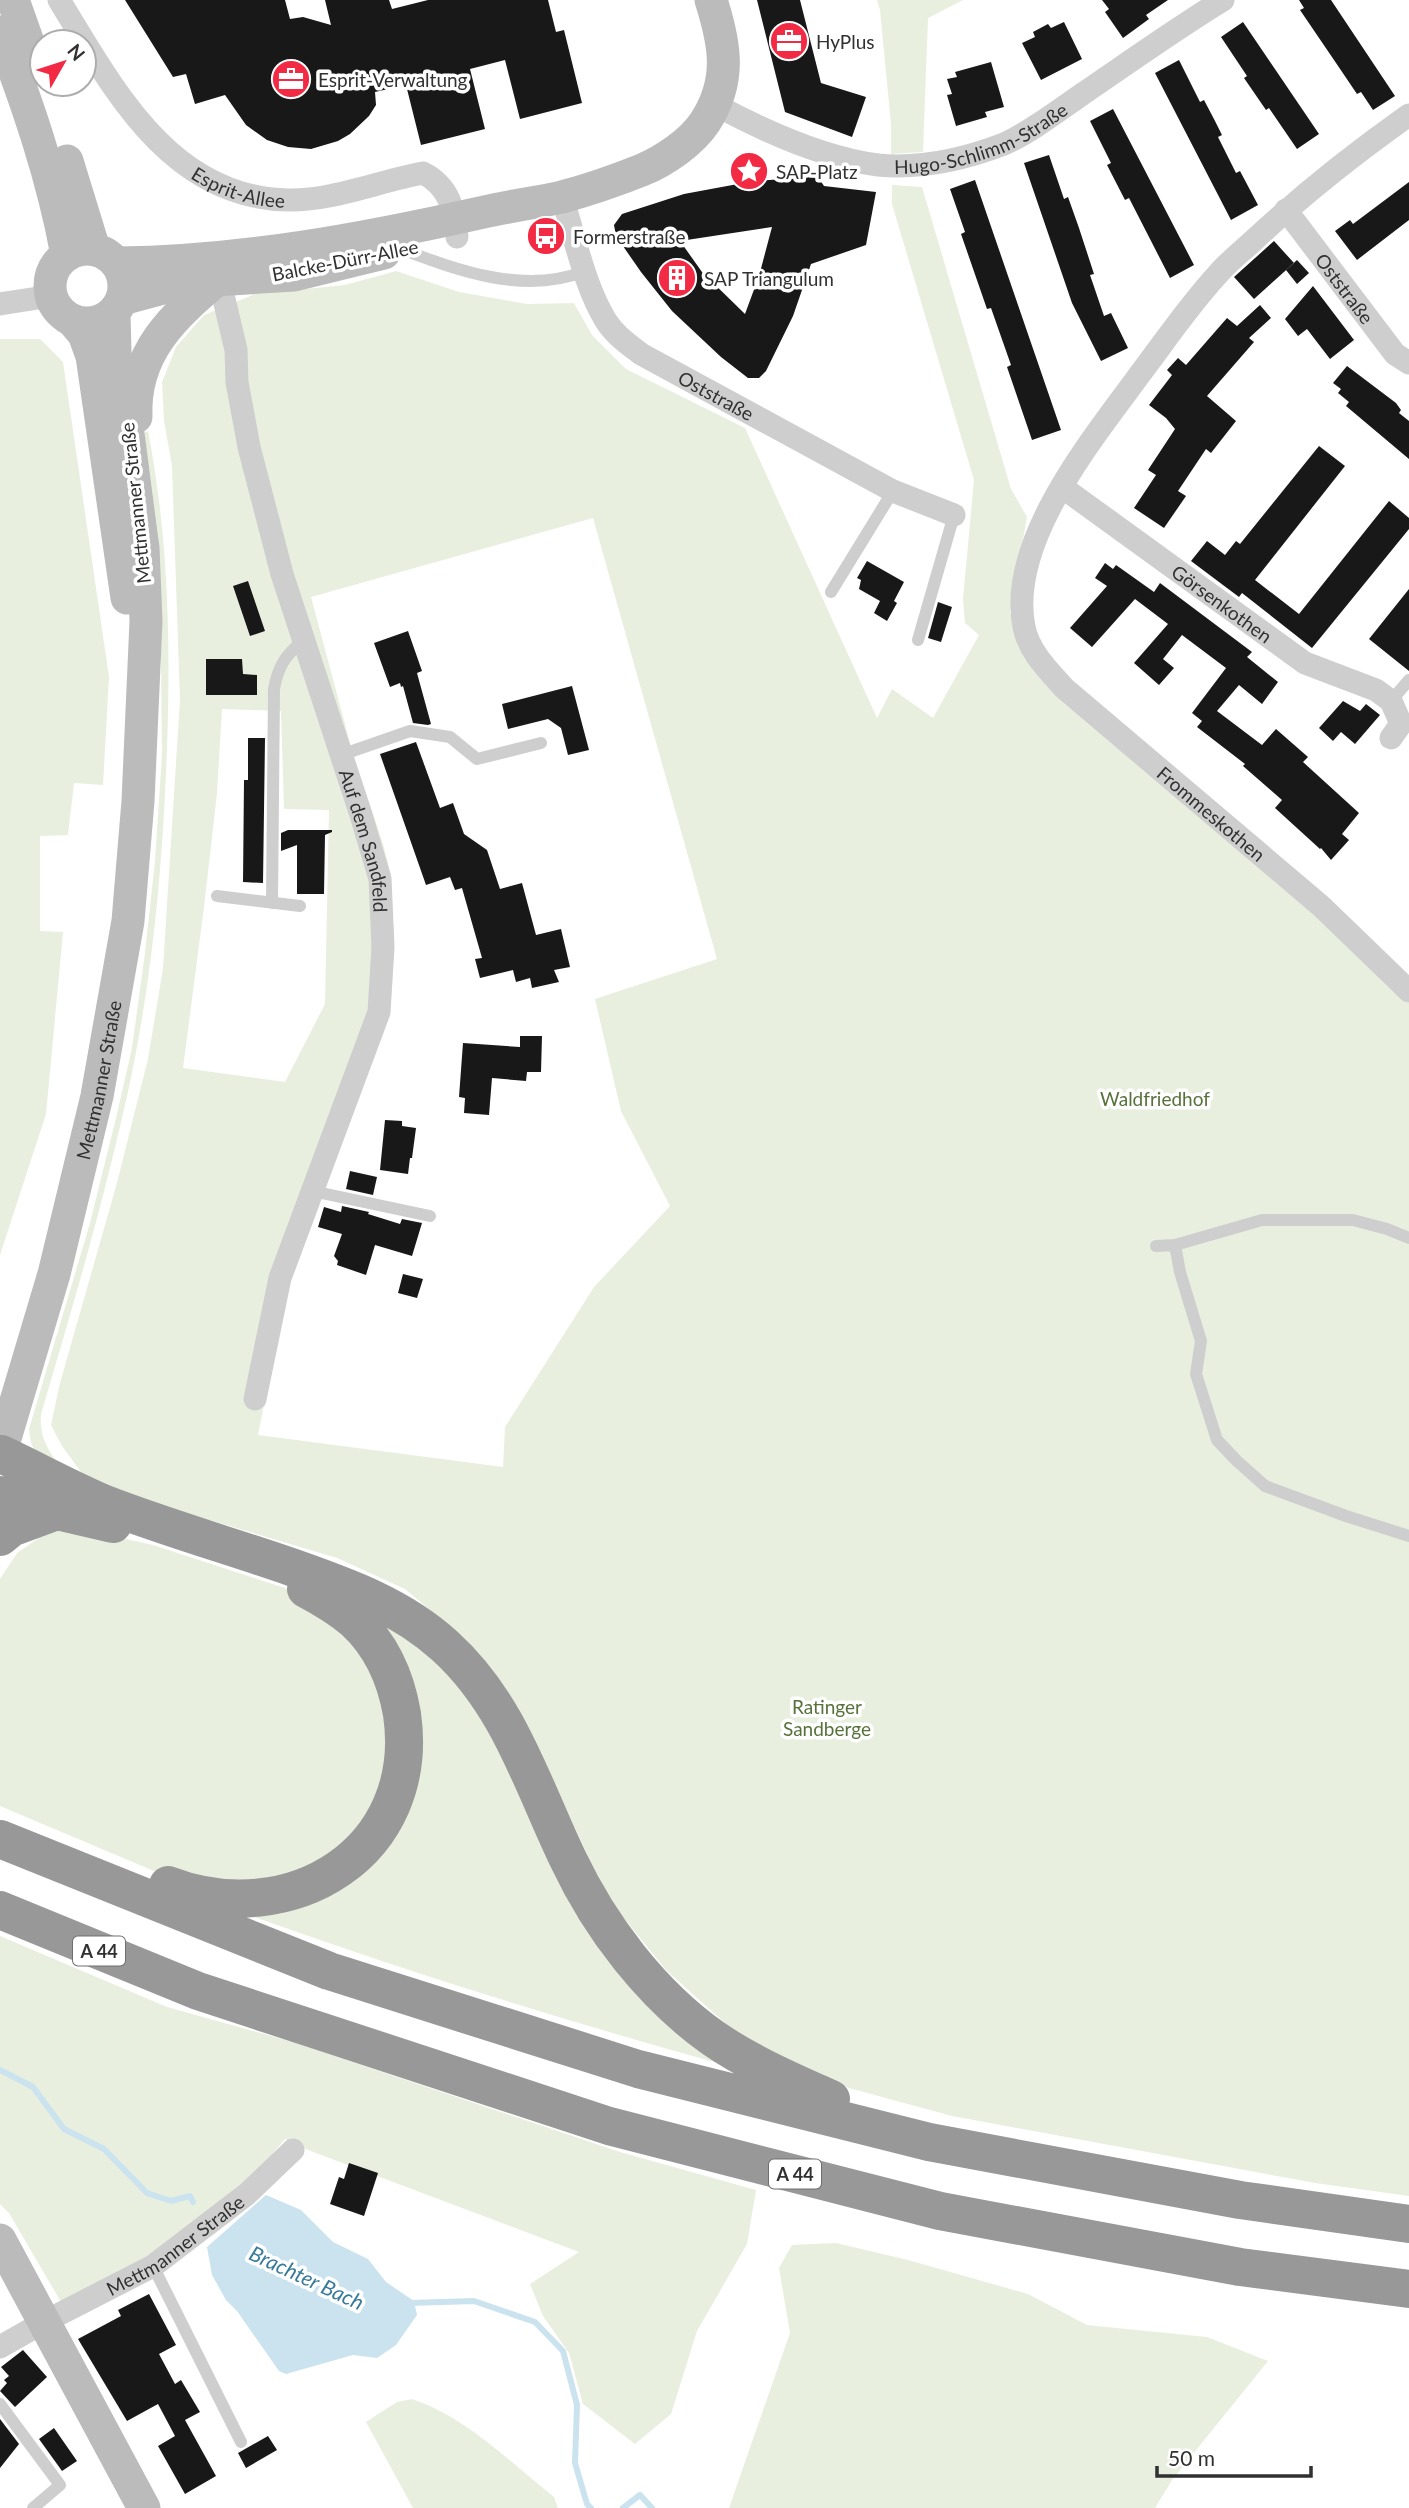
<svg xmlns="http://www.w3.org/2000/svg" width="1409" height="2508" viewBox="0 0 1409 2508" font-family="Lato,sans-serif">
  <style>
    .green { fill: #e8efdf; fill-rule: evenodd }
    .water { fill: #cae3ef }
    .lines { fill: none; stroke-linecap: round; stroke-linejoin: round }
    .stream { stroke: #cae3ef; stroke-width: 6 }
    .building { fill: #181818; fill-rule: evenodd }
    .lane { stroke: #cecece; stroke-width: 12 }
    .street { stroke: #cecece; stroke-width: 23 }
    .secondary { stroke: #bbb; stroke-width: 33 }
    .highway { stroke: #989898; stroke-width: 38 }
    .labels { text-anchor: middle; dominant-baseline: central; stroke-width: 7; stroke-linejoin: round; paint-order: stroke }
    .shield { fill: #fff; stroke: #6f6f6f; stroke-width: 2 }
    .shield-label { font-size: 18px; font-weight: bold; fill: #313131 }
    .poi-label { font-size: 19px; fill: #313131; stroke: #fff; text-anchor: start }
    .street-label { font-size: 19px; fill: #313131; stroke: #fff }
    .park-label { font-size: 19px; fill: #57713a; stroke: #fff }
    .water-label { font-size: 21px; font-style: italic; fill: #387a9a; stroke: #fff }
  </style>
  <rect width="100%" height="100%" fill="#fff"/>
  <path class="green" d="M877 0H963L928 18 923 152 891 154V124L880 10Z
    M892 185 922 187 1011 489 1027 517 1010 613 1025 630 1031 645 1409 991V2196L1315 2183 952 2116 849 2088 784 2059 727 2025 666 1970 609 1900 548 1771 461 1636 405 1589 337 1558 116 1492 86 1479 62 1446 51 1425 60 1383 117 1183 148 1059 163 968 180 700 172 466 164 421 162 382 176 347 204 315 255 294 345 285 396 271 459 292 527 304 574 303 592 335 626 369 745 428 877 718 892 689 933 718 979 635 965 623 963 599 974 480 892 204ZM593 518 717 959 595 999 621 1111 670 1206 594 1287 505 1427 503 1467 258 1435 290 1274 394 942 391 875 383 844 353 754 311 597ZM222 709 281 711 284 809 329 810 325 1004 285 1082 183 1068 204 907 217 793Z
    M0 339H40L63 362 109 677 103 785 74 783 68 835 40 836V931L63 932 46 1114 0 1255Z
    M148 431C170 544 171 659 166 773 161 889 149 1005 122 1118 99 1218 70 1316 41 1414 39 1435 47 1451 61 1466 39 1459 31 1454 29 1429L90 1223 116 1118 132 1048 145 953 155 861 162 755 160 570 158 533 144 433Z
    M59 1524 153 1545 285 1588 323 1606 351 1629 390 1699 381 1806 302 1880 187 1885 0 1806V1579L17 1553Z
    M351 1608 438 1651 531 1792 722 2052 714 2062C560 2019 408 1972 257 1918L248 1911 320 1893 413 1757Z
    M0 1936 167 2007 293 2042 620 2152 756 2190 747 2244 697 2331 671 2414 635 2444 583 2404 569 2353 543 2316 530 2284 579 2252 308 2150 285 2139 246 2185 150 2262 61 2302 9 2213 0 2204Z
    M836 2243 908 2260 1028 2294 1087 2325 1207 2337 1268 2361 1172 2480 1155 2508H729L790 2333 779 2268 792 2245Z
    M412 2399C466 2417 510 2462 554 2497L558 2508H413L366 2422 397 2402Z"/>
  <path class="water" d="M266 2195 301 2210 333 2242 368 2259 386 2282 414 2301 417 2315 396 2345 377 2358 353 2355 286 2374 279 2371 237 2311 226 2300 212 2275 207 2247Z"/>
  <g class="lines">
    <path class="stream" d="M0 2070 33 2087 64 2129 104 2149 147 2193 171 2201 190 2196 193 2202
      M408 2303 474 2301 535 2322 563 2351 577 2405 575 2463 587 2504 591 2508
      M623 2508 640 2495 652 2508"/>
  </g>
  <path class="building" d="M125 0H285L290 19 303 17 331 25 325 0H389L392 9 428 0H548L556 32 564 30 582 103 520 119 505 60 470 69 485 129 421 145 406 85 375 92 376 105 369 116 350 134 338 141 311 149 288 147 267 140 246 125 225 95 195 104 186 74 173 77Z
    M757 0H800L821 83 866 97 852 137 785 112Z
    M1102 0H1168L1146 15 1149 19 1123 38 1105 12 1109 9Z
    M1299 0H1331L1395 96 1373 110 1361 92 1357 94 1334 60 1300 10 1304 8Z
    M1064 22 1082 59 1041 80 1022 43 1035 37 1033 32 1048 24 1051 28Z
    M1243 22 1319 134 1297 149 1269 108 1266 110 1244 78 1247 76 1221 37Z
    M1179 60 1200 102 1204 100 1215 121 1222 135 1218 137 1236 173 1240 171 1258 205 1231 220 1155 73Z
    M991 62 1004 107 985 112 987 117 956 126 947 95 952 94 947 79 957 77 955 72Z
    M1113 109 1194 265 1170 278 1129 198 1125 200 1107 165 1111 163 1090 121Z
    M1049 155 1064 199 1068 197 1079 228 1094 274 1090 275 1104 316 1111 313 1128 348 1101 361 1072 303 1024 163Z
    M813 177 820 180 824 186 876 192 866 245 811 264 793 316 766 371 759 378H748L721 357 672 311 641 272 616 236 614 225 622 214 684 194 754 181ZM772 227 759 276 745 314 702 272 680 241Z
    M975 180 1061 430 1032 440 1007 367 1011 365 998 328 991 308 987 309 961 234 965 232 950 189Z
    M1409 182V220L1357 260 1335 231 1350 220 1353 224Z
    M1274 241 1294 263 1254 299 1234 277Z
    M1297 260 1309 273 1297 284 1286 270Z
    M1313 286 1354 340 1330 359 1307 329 1298 336 1285 319Z
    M1260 305 1271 318 1249 338 1254 342 1207 396 1236 421 1211 453 1206 449 1178 491 1186 496 1164 528 1134 508 1156 475 1148 470 1175 429 1166 418 1149 405 1172 375 1167 370 1178 358 1186 365 1227 318 1237 326Z
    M1347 366 1396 403 1401 410 1399 413 1409 421V459L1346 406 1349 402 1338 393 1341 389 1333 383Z
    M1319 446 1345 466 1255 580 1299 614 1389 501 1409 518V529L1312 648 1242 593 1239 597 1191 561 1207 541 1225 555 1236 541 1240 544Z
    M867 561 904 582 894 601 897 603 887 621 874 613 880 601 859 589 861 580 857 578Z
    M1105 563 1113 569 1116 565 1154 592 1160 583 1252 652 1247 657 1278 682 1262 704 1239 685 1217 711 1262 745 1276 729 1308 757 1303 762 1359 813 1342 834 1349 840 1331 860 1321 848 1320 849 1275 808 1282 800 1243 766 1245 764 1197 727 1202 721 1192 713 1226 668 1182 635 1163 659 1174 668 1159 685 1134 663 1168 624 1135 599 1092 647 1070 628 1107 586 1095 578Z
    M248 581 265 631 250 636 233 586Z
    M1409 589V671L1369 639Z
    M938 602 952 607 941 642 928 638Z
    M408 631 422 671 417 673 431 724 428 725 413 723 403 686 401 687 400 683 390 687 374 643Z
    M206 659H242L243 674 257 675V695H206Z
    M572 686 589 750 568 755 561 728 548 719 508 729 502 704Z
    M1343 701 1360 711 1366 704 1380 715 1355 744 1341 732 1333 741 1319 728Z
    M248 738H265L263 883 243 882 244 780H248Z
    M416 742 440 808 453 803 464 834 487 850 500 889 522 883 536 935 561 929 570 967 554 970 559 982 532 988 530 978 516 982 513 970 480 978 475 959 482 958 462 888 455 890 450 877 426 885 380 754Z
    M288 830H332V832L325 835 324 894H297V845L281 851V833Z
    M520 1036H542L541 1072H527L526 1081 492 1078 489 1115 464 1113 465 1098 459 1097 463 1043 520 1047Z
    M385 1120 402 1121V1126L416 1128 412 1158H410L408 1174 380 1170Z
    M350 1171 377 1177 373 1195 346 1189Z
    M342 1206 369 1212 368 1214 400 1224 402 1219 422 1223 412 1256 375 1245 366 1275 337 1265 338 1261 334 1256 342 1234 318 1227 324 1207 341 1212Z
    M403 1274 423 1279 417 1298 398 1293Z
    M349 2163 378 2173 364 2216 330 2204 339 2177 344 2179Z
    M149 2294 176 2345 159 2354 175 2384 181 2380 200 2412 185 2420 216 2476 185 2494 158 2446 175 2436 158 2404 127 2421 78 2339 121 2316 118 2310Z
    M23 2350 47 2377 15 2407 0 2391 7 2383 4 2380 9 2376 1 2367Z
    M0 2419 19 2444 0 2468Z
    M54 2428 77 2461 62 2471 39 2439Z
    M268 2436 277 2450 246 2468 238 2453Z"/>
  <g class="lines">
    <path class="lane" d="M401 249C459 271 525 295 585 271
      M831 592 893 491
      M918 640 954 515
      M1391 701 1409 680
      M341 755 410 731 450 737 477 759 541 743
      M217 896 300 906
      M272 903 274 689C278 667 285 655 303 641
      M312 1191 430 1216
      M1175 1245 1180 1272 1201 1341 1196 1374 1217 1440 1237 1461 1265 1486 1346 1516 1409 1536
      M1156 1246 1175 1245 1262 1220H1353L1387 1229 1409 1238
      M153 2266 241 2442
      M0 2404 60 2485 33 2508"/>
    <g class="street">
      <path id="s1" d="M59 0C113 88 170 198 288 200 331 201 380 181 423 173 449 186 455 210 457 237"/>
      <path id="s2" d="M714 104C762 130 824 158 878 165 920 169 965 159 1004 144 1029 133 1058 111 1081 95 1128 63 1174 30 1223 0"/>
      <path id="s3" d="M1409 115C1354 154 1302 195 1253 241 1241 252 1228 262 1218 274 1190 304 1165 341 1140 374 1093 439 1007 541 1024 627 1029 652 1048 670 1064 688L1321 906 1409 991"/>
      <path id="s4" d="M562 197C575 237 584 285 606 321 615 335 628 344 641 354L893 491 954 515"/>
      <path id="s5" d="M1286 210 1395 354 1409 363"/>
      <path id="s6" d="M219 278 236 350 237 382 249 447 282 574 361 815 380 879 383 947 379 1012 280 1278 255 1399"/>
      <path d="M0 304 51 296"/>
      <path id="s7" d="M1062 487 1305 663 1376 690 1391 701 1401 724 1391 738"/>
      <path id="s8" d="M0 2347 44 2322 153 2266 247 2194 293 2150"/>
    </g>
    <g class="secondary">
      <path d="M13 0 36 65"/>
      <path d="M0 32C28 105 53 178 67 255"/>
      <path d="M67 161 94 249"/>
      <circle cx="87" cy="286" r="37"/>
      <path d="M117 263C240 262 363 239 484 212 509 206 536 203 562 197 588 190 617 180 642 170 664 161 692 142 705 122 732 80 725 44 711 0"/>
      <path d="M122 299 185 282 294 275 384 253"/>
      <path d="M73 321 84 334 92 356 127 598"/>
      <path d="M136 417C133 352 174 316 219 278"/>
      <path id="s9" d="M0 1455 54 1274 97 1096 128 921 138 801 146 621 143 548 125 411 115 353 114 313"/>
      <path d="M0 2240 144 2508"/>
    </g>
    <path class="highway" d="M1 1454C35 1470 70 1489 105 1504 167 1528 231 1546 294 1568 348 1587 401 1606 445 1646 509 1704 532 1784 568 1859 600 1927 651 1994 713 2038 749 2063 791 2081 831 2099
      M0 1495 57 1511 113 1524
      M0 1537 11 1528 57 1511
      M0 1839 329 1971 638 2069 929 2142 1240 2200 1409 2224
      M168 1885C291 1932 422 1852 402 1714 396 1679 381 1645 355 1621 340 1608 323 1598 306 1589
      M0 1910 198 1991 609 2126 940 2211 1240 2267 1409 2289"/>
  </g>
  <defs>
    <g id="office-disc" transform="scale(2.0125)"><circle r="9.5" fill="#f22a44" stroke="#fff"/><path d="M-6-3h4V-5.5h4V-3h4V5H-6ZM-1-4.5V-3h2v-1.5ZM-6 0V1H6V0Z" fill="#fff"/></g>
    <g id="sight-disc" transform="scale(2.0125)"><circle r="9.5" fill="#f22a44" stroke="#fff"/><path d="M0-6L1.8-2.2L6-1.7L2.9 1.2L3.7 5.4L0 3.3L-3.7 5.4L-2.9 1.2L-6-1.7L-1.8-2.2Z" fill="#fff"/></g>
    <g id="bus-disc" transform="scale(2.0125)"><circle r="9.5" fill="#f22a44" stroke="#fff"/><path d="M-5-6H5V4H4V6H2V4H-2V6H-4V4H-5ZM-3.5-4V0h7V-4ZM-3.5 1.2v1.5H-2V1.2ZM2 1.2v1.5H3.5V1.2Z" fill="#fff"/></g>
    <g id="building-disc" transform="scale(2.0125)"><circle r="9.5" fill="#f22a44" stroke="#fff"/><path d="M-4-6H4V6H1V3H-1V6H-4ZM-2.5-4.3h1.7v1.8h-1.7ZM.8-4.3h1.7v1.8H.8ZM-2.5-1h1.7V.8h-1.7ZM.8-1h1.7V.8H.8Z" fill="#fff"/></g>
  </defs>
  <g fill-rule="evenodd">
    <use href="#office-disc" x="789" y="41"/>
    <use href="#office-disc" x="291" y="79"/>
    <use href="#sight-disc" x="749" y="171"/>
    <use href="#bus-disc" x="546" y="236"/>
    <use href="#building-disc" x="677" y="278"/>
  </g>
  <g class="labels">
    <g class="shield">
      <rect x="73" y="1936.5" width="52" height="29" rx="5"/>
      <rect x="769" y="2159.5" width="52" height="29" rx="5"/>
    </g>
    <g class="shield-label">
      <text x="99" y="1951">A 44</text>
      <text x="795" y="2174">A 44</text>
    </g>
    <g class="poi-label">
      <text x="816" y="41">HyPlus</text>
      <text x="318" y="79">Esprit-Verwaltung</text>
      <text x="776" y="171">SAP-Platz</text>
      <text x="573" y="236">Formerstraße</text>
      <text x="704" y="278">SAP Triangulum</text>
    </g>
    <g class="street-label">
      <text stroke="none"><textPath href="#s2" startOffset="284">Hugo-Schlimm-Straße</textPath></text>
      <text stroke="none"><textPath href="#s1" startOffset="268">Esprit-Allee</textPath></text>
      <text transform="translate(345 260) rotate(-11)">Balcke-Dürr-Allee</text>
      <text stroke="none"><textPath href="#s5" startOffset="98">Oststraße</textPath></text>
      <text stroke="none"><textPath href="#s4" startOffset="266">Oststraße</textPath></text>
      <text transform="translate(135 503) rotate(-96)">Mettmanner Straße</text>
      <text stroke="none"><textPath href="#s7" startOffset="198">Görsenkothen</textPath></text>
      <text stroke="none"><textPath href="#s3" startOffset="929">Frommeskothen</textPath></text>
      <text stroke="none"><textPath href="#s6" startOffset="583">Auf dem Sandfeld</textPath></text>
      <text stroke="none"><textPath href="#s9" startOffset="388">Mettmanner Straße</textPath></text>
      <text stroke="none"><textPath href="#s8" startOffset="203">Mettmanner Straße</textPath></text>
    </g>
    <g class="park-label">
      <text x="1155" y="1098">Waldfriedhof</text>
      <text x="827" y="1706">Ratinger<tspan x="827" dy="22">Sandberge</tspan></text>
    </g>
    <g class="water-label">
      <text transform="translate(307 2277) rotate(25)">Brachter Bach</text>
    </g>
  </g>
  <g transform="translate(63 63) rotate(51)"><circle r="33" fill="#ffffff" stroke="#adadad" stroke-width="2"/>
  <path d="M0-5L12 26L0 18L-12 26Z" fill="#f22a44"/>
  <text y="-10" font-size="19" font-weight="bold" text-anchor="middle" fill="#313131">N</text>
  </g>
  <path d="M1157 2466v10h154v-10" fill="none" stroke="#313131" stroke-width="3.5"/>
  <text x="1168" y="2466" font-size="21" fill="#313131" stroke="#ffffff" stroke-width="5" paint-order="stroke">50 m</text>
</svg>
